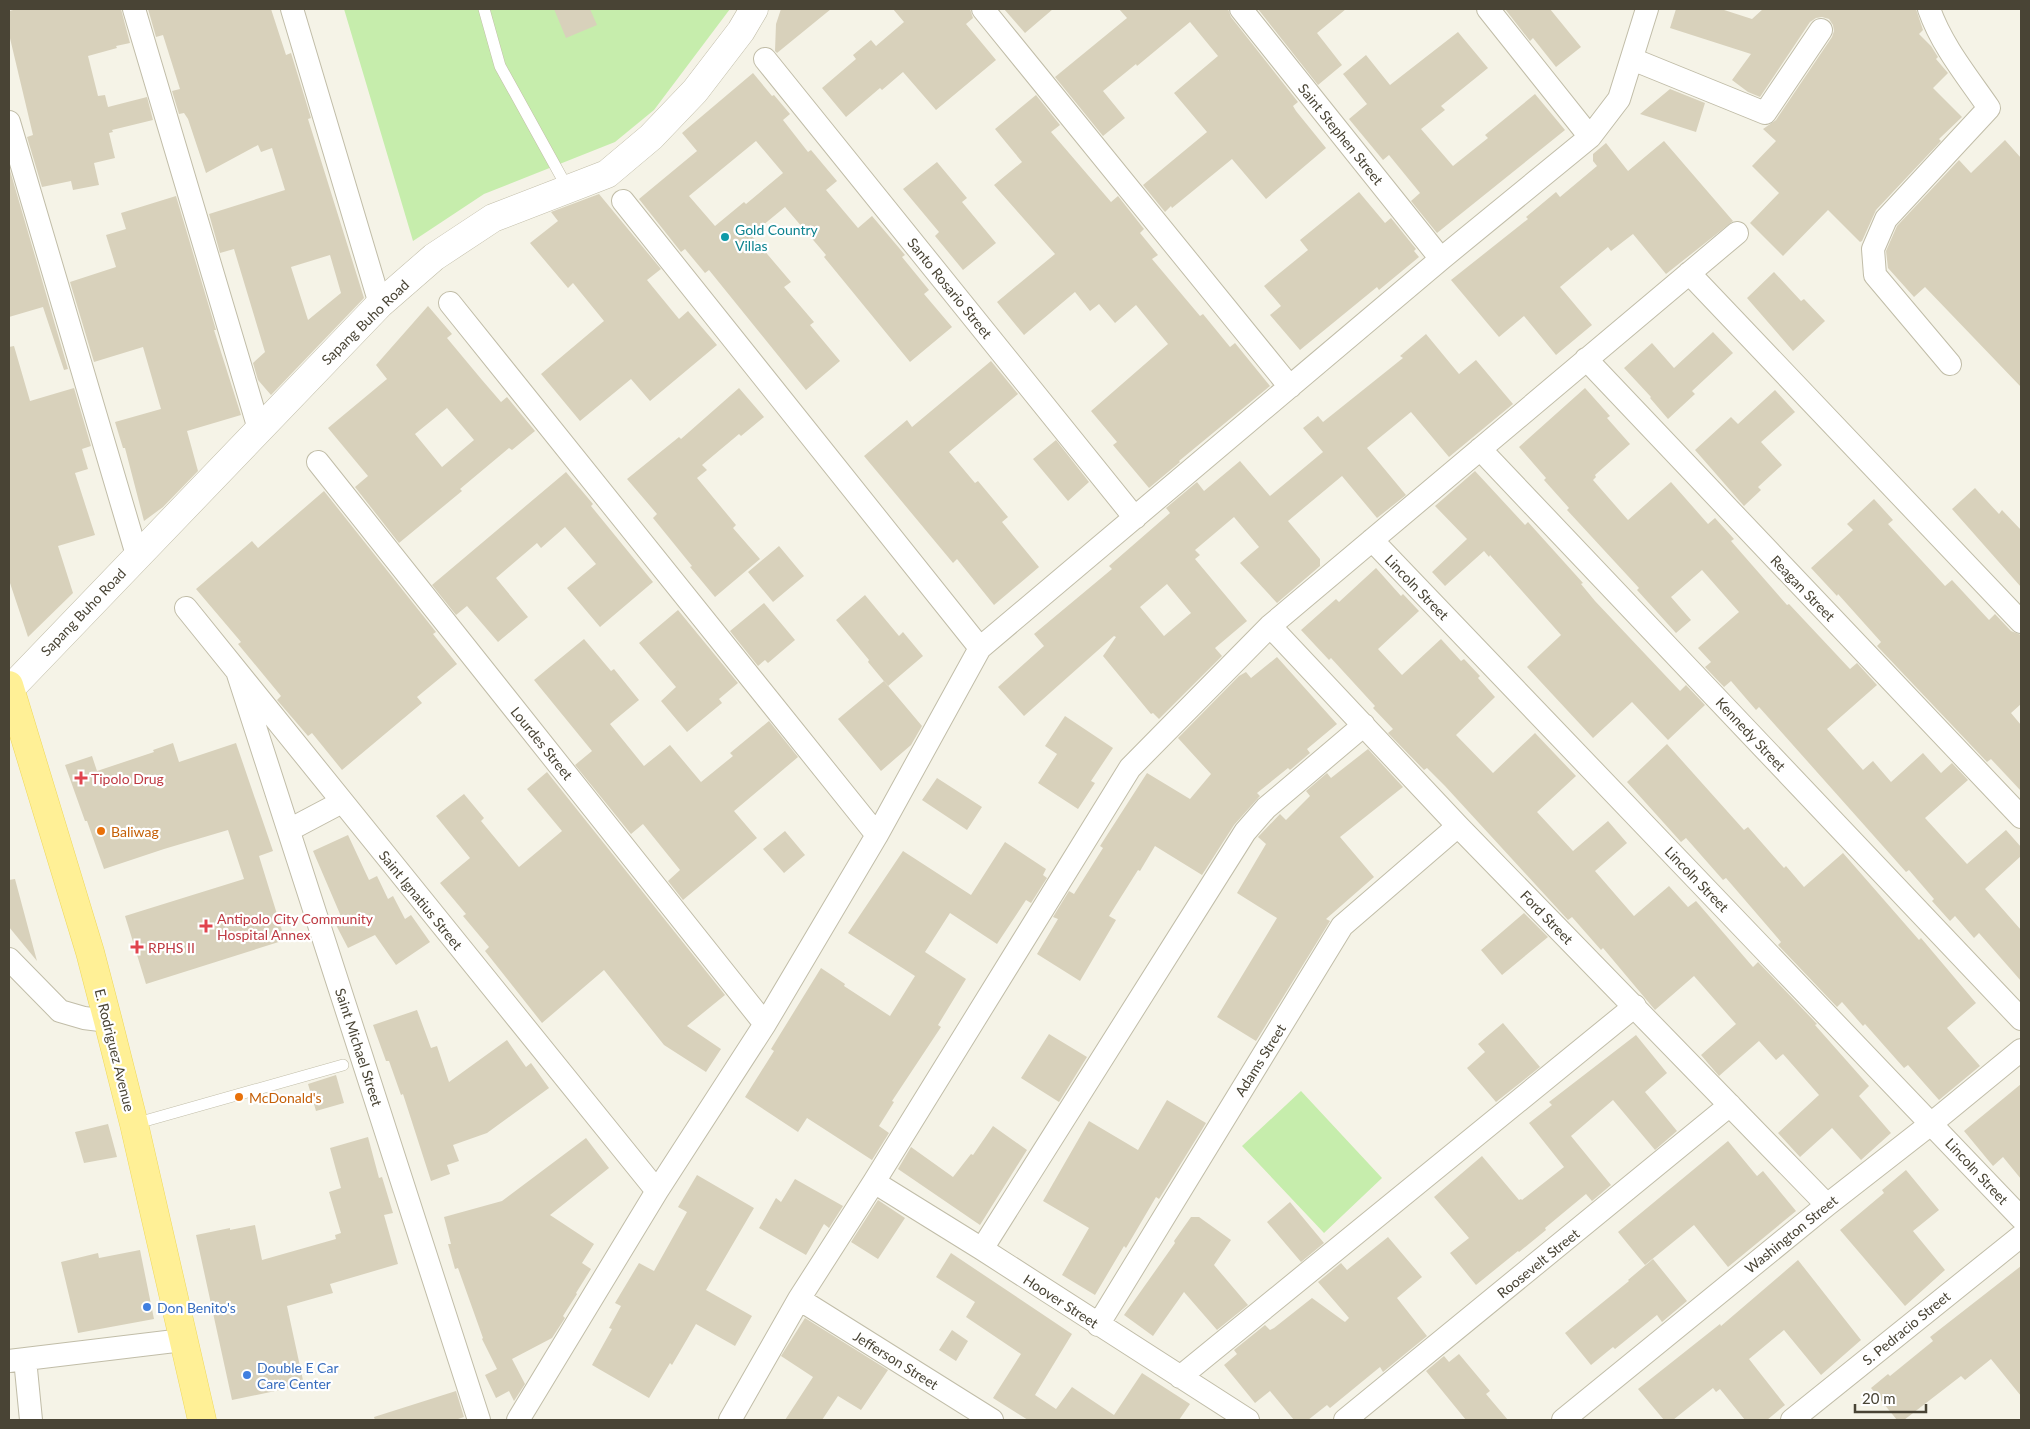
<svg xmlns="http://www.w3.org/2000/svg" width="2030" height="1429" viewBox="0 0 2030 1429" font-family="Lato,sans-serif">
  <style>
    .green { fill: #c6edac }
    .building { fill: #d8d1bb; fill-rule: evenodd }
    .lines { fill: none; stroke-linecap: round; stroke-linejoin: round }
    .service-casing { stroke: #c1bda8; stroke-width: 12 }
    .minor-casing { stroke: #c1bda8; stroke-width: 24 }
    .tertiary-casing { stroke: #c1bda8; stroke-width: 29 }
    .primary-casing { stroke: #efd85b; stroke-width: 29 }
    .service { stroke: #fff; stroke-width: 11 }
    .minor { stroke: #fff; stroke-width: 22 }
    .tertiary { stroke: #fff; stroke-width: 28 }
    .primary { stroke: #fff096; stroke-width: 28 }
    .culture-dot { fill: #0f9aa8; stroke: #fff; stroke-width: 2 }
    .health-dot { fill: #e0444e; stroke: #fff; stroke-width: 2 }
    .food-dot { fill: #e8710a; stroke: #fff; stroke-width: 2 }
    .shop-dot { fill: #3f7fe0; stroke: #fff; stroke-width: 2 }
    .labels { text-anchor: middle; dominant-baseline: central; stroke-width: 4.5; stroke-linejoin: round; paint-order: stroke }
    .street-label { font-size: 14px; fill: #494435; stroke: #fff }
    .culture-label { font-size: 14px; fill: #0d838f; stroke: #fff; text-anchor: start }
    .health-label { font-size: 14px; fill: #be3a42; stroke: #fff; text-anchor: start }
    .food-label { font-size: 14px; fill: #c56008; stroke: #fff; text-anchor: start }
    .shop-label { font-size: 14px; fill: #366cbe; stroke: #fff; text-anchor: start }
  </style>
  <rect width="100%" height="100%" fill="#f5f3e7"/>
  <path class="green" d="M344 9H730L654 110 615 142 484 194 413 241Z
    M1301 1091 1382 1178 1324 1233 1242 1146Z"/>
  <path class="building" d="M17 9H121L130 43 116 46 117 48 88 56 98 96 105 95 108 107 147 97 153 120 112 130 113 132 109 133 115 158 94 163 99 185 73 190 71 181 42 187 27 137 33 135 9 34V11Z
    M148 9H271L286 55 291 53 311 118 308 119 364 298 271 395 258 380 253 363 265 352 234 249 220 253 209 214 285 190 272 148 261 152 258 145 206 173 188 119 184 113 179 114 172 91 180 89 163 35 156 37ZM330 255 341 293 308 320 291 267Z
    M554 9H590L597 25 566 38Z
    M781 9H831L777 53 775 51 776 24Z
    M893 9H970L973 18 966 24 996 60 936 110 903 72 882 90 880 88 846 117 822 88 856 59 853 55 871 40 876 46 904 22Z
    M1004 9H1053L1025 33Z
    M1119 9H1228L1231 17 1298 102 1293 106 1296 111 1326 148 1266 199 1232 159 1172 208 1171 206 1165 212 1143 185 1207 132 1174 93 1218 56 1190 22 1137 66 1136 64 1103 91 1125 118 1103 136 1055 77 1127 18Z
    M1258 9H1346L1317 33 1342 65 1318 85Z
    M1505 9H1550L1581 47 1556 67 1533 38 1530 41Z
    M1676 9H1721L1752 19 1763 9H1916L1923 30 1919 34 1931 46 1938 57 1936 59 1948 73 1933 88 1962 117 1939 139 1941 141 1876 210 1862 241 1860 242 1828 210 1783 256 1750 223 1779 193 1752 166 1776 141 1763 129 1776 120 1832 37 1834 31 1833 25 1829 19 1822 17 1816 18 1810 22 1760 97 1748 92 1732 80 1751 54 1670 28Z
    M1458 32 1488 68 1441 106 1445 110 1421 129 1453 166 1488 138 1485 135 1535 94 1565 130 1437 233 1411 201 1420 193 1389 155 1383 160 1349 119 1367 104 1343 74 1366 55 1390 85Z
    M753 73 772 96 774 95 790 114 783 120 808 152 811 150 837 181 826 190 858 228 872 216 905 255 902 257 929 290 924 294 952 327 910 362 824 257 826 255 785 207 751 235 791 282 784 287 814 322 810 325 840 361 806 390 709 270 705 273 685 249 681 252 639 199 697 151 682 133ZM756 141 783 173 746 204 744 202 715 226 689 196Z
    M1670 89 1705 103 1696 132 1640 114Z
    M1036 95 1060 125 1051 132 1111 202 1118 196 1144 229 1140 233 1158 255 1152 259 1200 316 1203 314 1230 347 1235 343 1270 386 1179 461 1180 462 1149 488 1113 445 1117 442 1091 411 1168 344 1136 305 1115 323 1099 304 1090 311 1075 292 1024 335 997 302 1055 254 994 185 1022 162 995 129Z
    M2005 140 2021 158V387L1925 287 1914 297 1888 268 1886 251 1897 226 1959 160 1971 173Z
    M1664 141 1733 221 1666 274 1633 234 1611 251 1608 247 1560 287 1592 325 1556 355 1524 316 1499 337 1451 280 1528 219 1526 217 1556 192 1560 197 1597 166 1593 161V154L1606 143 1628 171Z
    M937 162 967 198 962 202 996 243 963 270 935 236 939 232 903 189Z
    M9 167 68 369 64 370 43 307 9 317Z
    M1359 192 1385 223 1391 218 1416 249 1414 251 1419 257 1379 290 1377 287 1300 350 1270 315 1281 306 1264 286 1308 250 1300 240Z
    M599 194 661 269 647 280 679 319 688 311 717 345 650 401 631 379 580 421 541 374 604 321 573 283 568 288 530 243 558 221 551 212Z
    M176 196 216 330H214L241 415 187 431 198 471 163 507 144 521 125 448H123L115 422 161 409 143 347 94 362 70 282 116 267 106 235 126 229 121 213Z
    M1774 272 1801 301 1804 299 1825 321 1793 351 1747 298Z
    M428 306 452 334 447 338 482 380 501 402 507 397 535 431 512 450 509 448 460 489 462 491 399 543 355 487 368 476 328 428 387 379 376 365ZM447 408 474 440 442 467 415 434Z
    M1713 332 1733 353 1692 391 1695 394 1668 419 1650 398 1651 397 1624 368 1652 343 1674 368Z
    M1426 334 1459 374 1476 360 1513 404 1449 457 1411 412 1367 448 1406 495 1377 518 1342 476 1288 521 1320 559V566L1277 603 1240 563 1259 547 1234 517 1195 550 1200 555 1195 559 1247 621 1215 648 1222 656 1159 719 1153 713 1151 714 1103 656 1116 637 1114 636 1024 716 998 687 1044 646 1034 634 1112 569 1109 566 1170 513 1166 508 1197 482 1204 491 1240 461 1270 496 1323 452 1303 428 1318 416 1323 422 1403 358 1400 356ZM1167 584 1191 613 1164 636 1140 607Z
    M14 346 30 401 74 388 91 446 82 449 88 469 75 473 95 535 58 546 73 593 28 637 9 580V347Z
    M991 361 1018 394 949 452 975 483 978 481 1008 517 1002 522 1039 567 994 605 957 559 953 563 864 456 907 420 912 427Z
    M739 388 764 417 741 436 739 434 702 465 707 470 697 478 736 525 733 528 760 559 715 597 690 567 692 566 653 518 657 514 627 479 679 437 681 439Z
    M1585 388 1610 416 1607 418 1630 444 1595 475 1596 477 1593 480 1628 520 1671 482 1708 524 1715 518 1734 539 1731 541 1787 605 1789 604 1850 669 1857 663 1877 685 1827 729 1863 770 1873 761 1891 782 1923 753 1941 773 1952 763 1968 780 1925 818 1967 864 2006 830 2021 847V856L1985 889 2021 930V981L1979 933 1974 938 1955 916 1950 921 1932 901 1934 899 1909 870 1906 872 1759 707 1756 710 1731 681 1724 687 1705 667 1711 662 1698 648 1739 612 1702 570 1671 597 1691 620 1676 633 1637 590 1639 588 1567 510 1569 508 1544 480 1546 478 1519 447Z
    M1775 390 1795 412 1761 442 1782 465 1758 487 1761 490 1744 506 1695 450 1731 417 1738 424Z
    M1056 440 1089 482 1068 501 1033 459Z
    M1475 471 1525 525 1528 522 1583 583 1581 584 1595 601 1680 691 1686 685 1705 705 1668 740 1632 702 1593 738 1527 667 1561 635 1490 555 1489 557 1484 551 1445 586 1432 572 1467 539 1435 506Z
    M566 472 593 504 591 506 653 582 600 627 567 588 596 564 565 527 541 548 537 543 496 578 528 617 498 642 467 606 456 615 432 585Z
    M1975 488 1999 514 2002 510 2021 530V587L1952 509Z
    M324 491 436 632 433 634 457 664 417 697 422 703 342 770 312 733 308 736 277 700 281 696 238 644 241 642 196 589 252 541 258 548Z
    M1874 499 1893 520 1888 524 1945 586 1952 580 1989 620 1995 614 2011 631 2021 635V704L2011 713 2021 725V791L1991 759 1987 762 1877 646 1881 642 1838 594 1837 596 1811 568 1853 530 1847 524Z
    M779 546 804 576 773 602 748 572Z
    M1376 568 1401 596 1403 594 1419 611 1378 649 1402 675 1441 639 1461 661 1464 659 1480 676 1478 678 1495 697 1456 735 1493 773 1535 733 1576 776 1537 812 1573 851 1608 821 1627 843 1595 871 1634 916 1669 886 1688 907 1696 901 1753 967 1758 962 1817 1024 1815 1025 1869 1086 1859 1096 1891 1133 1861 1160 1832 1128 1800 1157 1778 1133 1819 1095 1783 1054 1776 1060 1759 1041 1719 1076 1701 1055 1736 1024 1694 976 1655 1010 1603 948 1601 950 1572 917 1568 920 1445 786 1427 768 1424 770 1388 733 1393 729 1373 708 1375 706 1331 658 1329 660 1301 630 1336 599 1339 602Z
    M865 595 899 636 903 632 923 656 888 686 868 662 869 660 836 620Z
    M764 603 795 640 768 663 765 660 758 666 730 631Z
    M678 610 738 683 719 699 722 703 687 732 661 701 676 687 639 643Z
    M584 639 611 671 614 669 639 700 610 724 644 766 670 745 701 782 733 756 730 753 769 721 798 757 734 811 757 838 683 900 668 881 680 870 643 824 631 834 575 765 592 751 534 680Z
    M1277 657 1337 724 1307 749 1310 753 1290 770 1288 768 1257 793 1260 796 1234 825 1202 875 1155 846 1140 871 1138 870 1109 916 1116 920 1080 981 1037 954 1058 919 1053 917 1069 891 1074 894 1103 848 1100 846 1147 773 1190 799 1211 774 1178 738 1239 676 1246 672 1251 678Z
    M884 681 922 726 911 745 881 771 838 719Z
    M1065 716 1113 748 1091 781 1095 783 1078 809 1038 783 1057 754 1045 746Z
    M173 743 179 762 236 743 273 851 259 856 285 940 146 984 125 916 244 879 228 830 164 849 104 869 87 821H85L65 765 92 756 97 771 154 752 153 750Z
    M1667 744 1744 830 1748 827 1784 868 1786 866 1804 887 1843 853 1919 940 1921 938 1976 1003 1947 1028 1980 1066 1939 1100 1908 1065 1904 1068 1865 1024 1863 1026 1842 1002 1837 1007 1778 945 1781 942 1726 878 1723 880 1686 838 1681 842 1627 782Z
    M1368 749 1403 787 1340 837 1374 877 1326 919 1330 921 1256 1041 1217 1017 1277 918 1237 893 1266 844 1258 837 1280 814 1286 820 1310 796 1306 791 1327 773 1331 778Z
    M547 772 725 995 687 1026 721 1049 706 1072 664 1045 604 970 542 1023 485 951 489 947 463 916 466 914 440 883 470 858 436 816 464 794 484 818 481 821 519 867 562 831 527 789Z
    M937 778 982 807 967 830 922 800Z
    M785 831 805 855 784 873 763 849Z
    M348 835 369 880 377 876 388 899 393 896 405 919 411 915 430 942 396 965 375 935 348 948 336 925 343 921 313 851Z
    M1005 842 1046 869 1043 875 1047 878 1031 903 1026 900 997 944 950 913 925 952 966 979 938 1025 941 1027 892 1101 894 1102 879 1126 889 1133 872 1160 807 1118 798 1132 745 1097 774 1051 771 1049 821 968 845 984 844 986 890 1016 915 976 848 933 903 851 971 895Z
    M15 879 37 961 9 927V880Z
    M1524 913 1548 937 1502 975 1481 950Z
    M417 1010 431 1048 437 1046 449 1082 507 1040 526 1067 531 1063 549 1088 487 1133 453 1145 459 1161 447 1165 450 1174 431 1181 403 1094 401 1095 389 1061H386L373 1025Z
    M1503 1023 1540 1067 1496 1102 1467 1068 1485 1052 1478 1044Z
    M1049 1034 1087 1057 1059 1102 1021 1078Z
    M1636 1035 1667 1073 1645 1092 1677 1131 1655 1150 1613 1100 1571 1136 1611 1185 1592 1201 1586 1194 1545 1228 1546 1230 1519 1252 1518 1251 1476 1285 1450 1253 1469 1238 1434 1197 1482 1156 1519 1200 1521 1199 1522 1200 1564 1167 1529 1123 1552 1105 1549 1102Z
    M336 1075 344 1103 316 1111 308 1084Z
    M2021 1084V1179L2003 1157 1993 1166 1964 1131Z
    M1167 1100 1206 1123 1159 1199 1156 1197 1126 1248 1124 1246 1095 1295 1062 1275 1089 1228 1043 1201 1089 1121 1138 1150Z
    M108 1124 117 1157 84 1163 75 1132Z
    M993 1126 1027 1150 980 1225 898 1169 911 1147 953 1177 971 1154 973 1155Z
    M368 1137 379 1178 382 1177 393 1213 384 1215 398 1264 330 1284 333 1293 287 1306 304 1385 232 1400 196 1235 230 1228V1230L255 1225 262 1260 336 1239 335 1235 341 1233 329 1192 341 1188 330 1148Z
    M586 1138 609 1168 550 1215 594 1244 582 1263 591 1269 576 1293 577 1294 563 1316 565 1318 552 1338 512 1359 525 1384 514 1401 509 1391 496 1398 485 1375 497 1369 482 1339 483 1338 458 1268 455 1269 448 1244H451L444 1217 502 1201Z
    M1728 1141 1757 1176 1763 1171 1796 1211 1728 1267 1694 1225 1645 1265 1618 1232Z
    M1906 1170 1939 1210 1913 1231 1945 1270 1905 1306 1840 1230 1884 1193 1882 1190Z
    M697 1175 754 1208 706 1290 752 1316 735 1346 696 1324 672 1365 670 1363 649 1398 592 1365 612 1329 609 1328 621 1306 615 1303 639 1263 654 1271 687 1212 678 1207Z
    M795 1179 843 1206 829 1228 824 1224 806 1255 759 1228 776 1198 781 1202Z
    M878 1200 905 1218 878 1259 851 1242Z
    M1290 1202 1324 1243 1301 1262 1267 1222Z
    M1191 1217H1199L1231 1240 1214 1265 1248 1305 1217 1330 1184 1292 1153 1336 1124 1315 1175 1243 1174 1241Z
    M1388 1237 1422 1277 1397 1298 1427 1336 1383 1372 1380 1367 1330 1408 1327 1405 1308 1420H1294L1270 1391 1255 1403 1224 1365 1237 1354 1234 1350 1265 1325 1270 1330 1274 1328 1312 1298 1345 1322 1349 1318 1318 1282 1341 1263 1347 1270Z
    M140 1250 154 1319 78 1333 61 1262 98 1253 99 1258Z
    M951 1253 1072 1334 1035 1395 1056 1409 1072 1387 1114 1415 1142 1373 1190 1404 1179 1420H1028L993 1398 1021 1354 966 1317 975 1302 936 1277Z
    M1653 1259 1687 1301 1662 1322 1657 1315 1615 1349 1613 1347 1591 1365 1565 1333 1629 1281 1628 1280Z
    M1798 1260 1861 1340 1821 1375 1784 1330 1749 1359 1785 1405 1767 1420H1745L1720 1389 1716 1392 1713 1388 1673 1420H1664L1638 1389 1720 1324 1721 1326Z
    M2021 1266V1396L1991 1359 1965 1380 1961 1376 1904 1420H1897L1871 1388 1888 1374 1890 1376 1933 1341 1930 1337Z
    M805 1318 888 1370 861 1410 838 1396 822 1420H785L813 1377 781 1356Z
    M952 1330 968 1341 956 1361 939 1350Z
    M1459 1354 1490 1391 1486 1394 1508 1420H1466L1426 1371 1444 1356 1449 1362Z
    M456 1391 464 1417 455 1420H375L374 1417Z"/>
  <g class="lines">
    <g class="service-casing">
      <path id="service" d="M484 9 500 66 568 189
        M134 1124 343 1065"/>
    </g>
    <g class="minor-casing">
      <path id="minor" d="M134 9 259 429
        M292 9 380 304
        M983 9 1290 387
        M1241 9 1441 259
        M1488 9 1590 137
        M1929 9C1942 46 1967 76 1989 108L1886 219 1873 249 1875 275 1950 364
        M765 59 1135 518
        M1632 59 1765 113 1821 30
        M9 122 137 555
        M623 201 980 648
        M1689 273 2021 622
        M450 303 877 835
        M1586 359 2021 817
        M1480 449 2021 1019
        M318 462 765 1024
        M1372 540 2021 1218
        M186 608 657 1191
        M1270 626 1458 826 1827 1205
        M238 674 479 1420
        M289 830 342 802
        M9 959 60 1011 84 1018 108 1021
        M874 1182 982 1249 1248 1420
        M982 1249 1245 832 1266 808 1364 725
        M799 1299 992 1420
        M1098 1325 1342 926 1458 826
        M25 1359 31 1420
        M9 1361 183 1340
        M1180 1377 1635 1006
        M518 1420 657 1191 765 1024 877 835 980 648 1441 259 1590 137 1619 99 1647 9
        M730 1420 799 1299 874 1182 1130 768 1270 626 1737 233
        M1345 1420 1730 1105
        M1563 1420 1827 1205 1932 1123 2021 1050
        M1792 1420 2021 1236"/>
    </g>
    <g class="tertiary-casing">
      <path id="tertiary" d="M10 689 380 304 434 257 493 218 607 174 651 137 695 91 741 31 754 9"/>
    </g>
    <g class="primary-casing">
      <path id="primary" d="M9 685 90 952 108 1021 134 1124 202 1420"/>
    </g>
    <use href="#service" class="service"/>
    <use href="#minor" class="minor"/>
    <use href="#tertiary" class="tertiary"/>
    <use href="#primary" class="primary"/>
  </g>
  <circle class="culture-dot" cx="725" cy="237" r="5"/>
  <g class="health-dot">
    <path d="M78.5 770.5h5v5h5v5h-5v5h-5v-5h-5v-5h5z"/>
    <path d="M203.5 918.5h5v5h5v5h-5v5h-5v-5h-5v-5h5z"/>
    <path d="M134.5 939.5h5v5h5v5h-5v5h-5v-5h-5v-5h5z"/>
  </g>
  <g class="food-dot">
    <circle cx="101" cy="831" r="5"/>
    <circle cx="239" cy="1097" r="5"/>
  </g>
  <g class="shop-dot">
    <circle cx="147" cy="1307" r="5"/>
    <circle cx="247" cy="1375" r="5"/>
  </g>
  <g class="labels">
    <g class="street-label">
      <text transform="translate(1341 134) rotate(51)">Saint Stephen Street</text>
      <text transform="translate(950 288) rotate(51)">Santo Rosario Street</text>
      <text transform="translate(365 322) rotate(-44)">Sapang Buho Road</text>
      <text transform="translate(1417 587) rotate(46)">Lincoln Street</text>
      <text transform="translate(1803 588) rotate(46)">Reagan Street</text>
      <text transform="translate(83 612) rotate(-46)">Sapang Buho Road</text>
      <text transform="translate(1751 734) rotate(47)">Kennedy Street</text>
      <text transform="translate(542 743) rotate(51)">Lourdes Street</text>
      <text transform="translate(1697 879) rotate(46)">Lincoln Street</text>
      <text transform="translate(421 900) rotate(51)">Saint Ignatius Street</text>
      <text transform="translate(1547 917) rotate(46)">Ford Street</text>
      <text transform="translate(359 1047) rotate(72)">Saint Michael Street</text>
      <text transform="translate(115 1050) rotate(76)">E. Rodriguez Avenue</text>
      <text transform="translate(1260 1060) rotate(-58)">Adams Street</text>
      <text transform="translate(1977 1171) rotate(47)">Lincoln Street</text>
      <text transform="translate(1791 1234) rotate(-39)">Washington Street</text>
      <text transform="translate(1538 1263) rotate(-39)">Roosevelt Street</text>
      <text transform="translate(1061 1301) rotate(33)">Hoover Street</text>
      <text transform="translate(1906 1328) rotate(-39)">S. Pedracio Street</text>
      <text transform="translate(896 1360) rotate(32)">Jefferson Street</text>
    </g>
    <g class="culture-label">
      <text x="735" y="229">Gold Country<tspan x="735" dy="16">Villas</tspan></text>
    </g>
    <g class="health-label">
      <text x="91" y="778">Tipolo Drug</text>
      <text x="217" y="918">Antipolo City Community<tspan x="217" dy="16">Hospital Annex</tspan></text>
      <text x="148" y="947">RPHS II</text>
    </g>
    <g class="food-label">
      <text x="111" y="831">Baliwag</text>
      <text x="249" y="1097">McDonald's</text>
    </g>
    <g class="shop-label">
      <text x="157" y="1307">Don Benito's</text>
      <text x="257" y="1367">Double E Car<tspan x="257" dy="16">Care Center</tspan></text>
    </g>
  </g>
  <rect width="2030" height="1429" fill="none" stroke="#494435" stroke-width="20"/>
  <path d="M1855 1404v8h71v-8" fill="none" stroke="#494435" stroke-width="2.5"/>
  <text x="1862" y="1404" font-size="15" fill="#494435" stroke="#ffffff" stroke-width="4" paint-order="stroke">20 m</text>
</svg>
